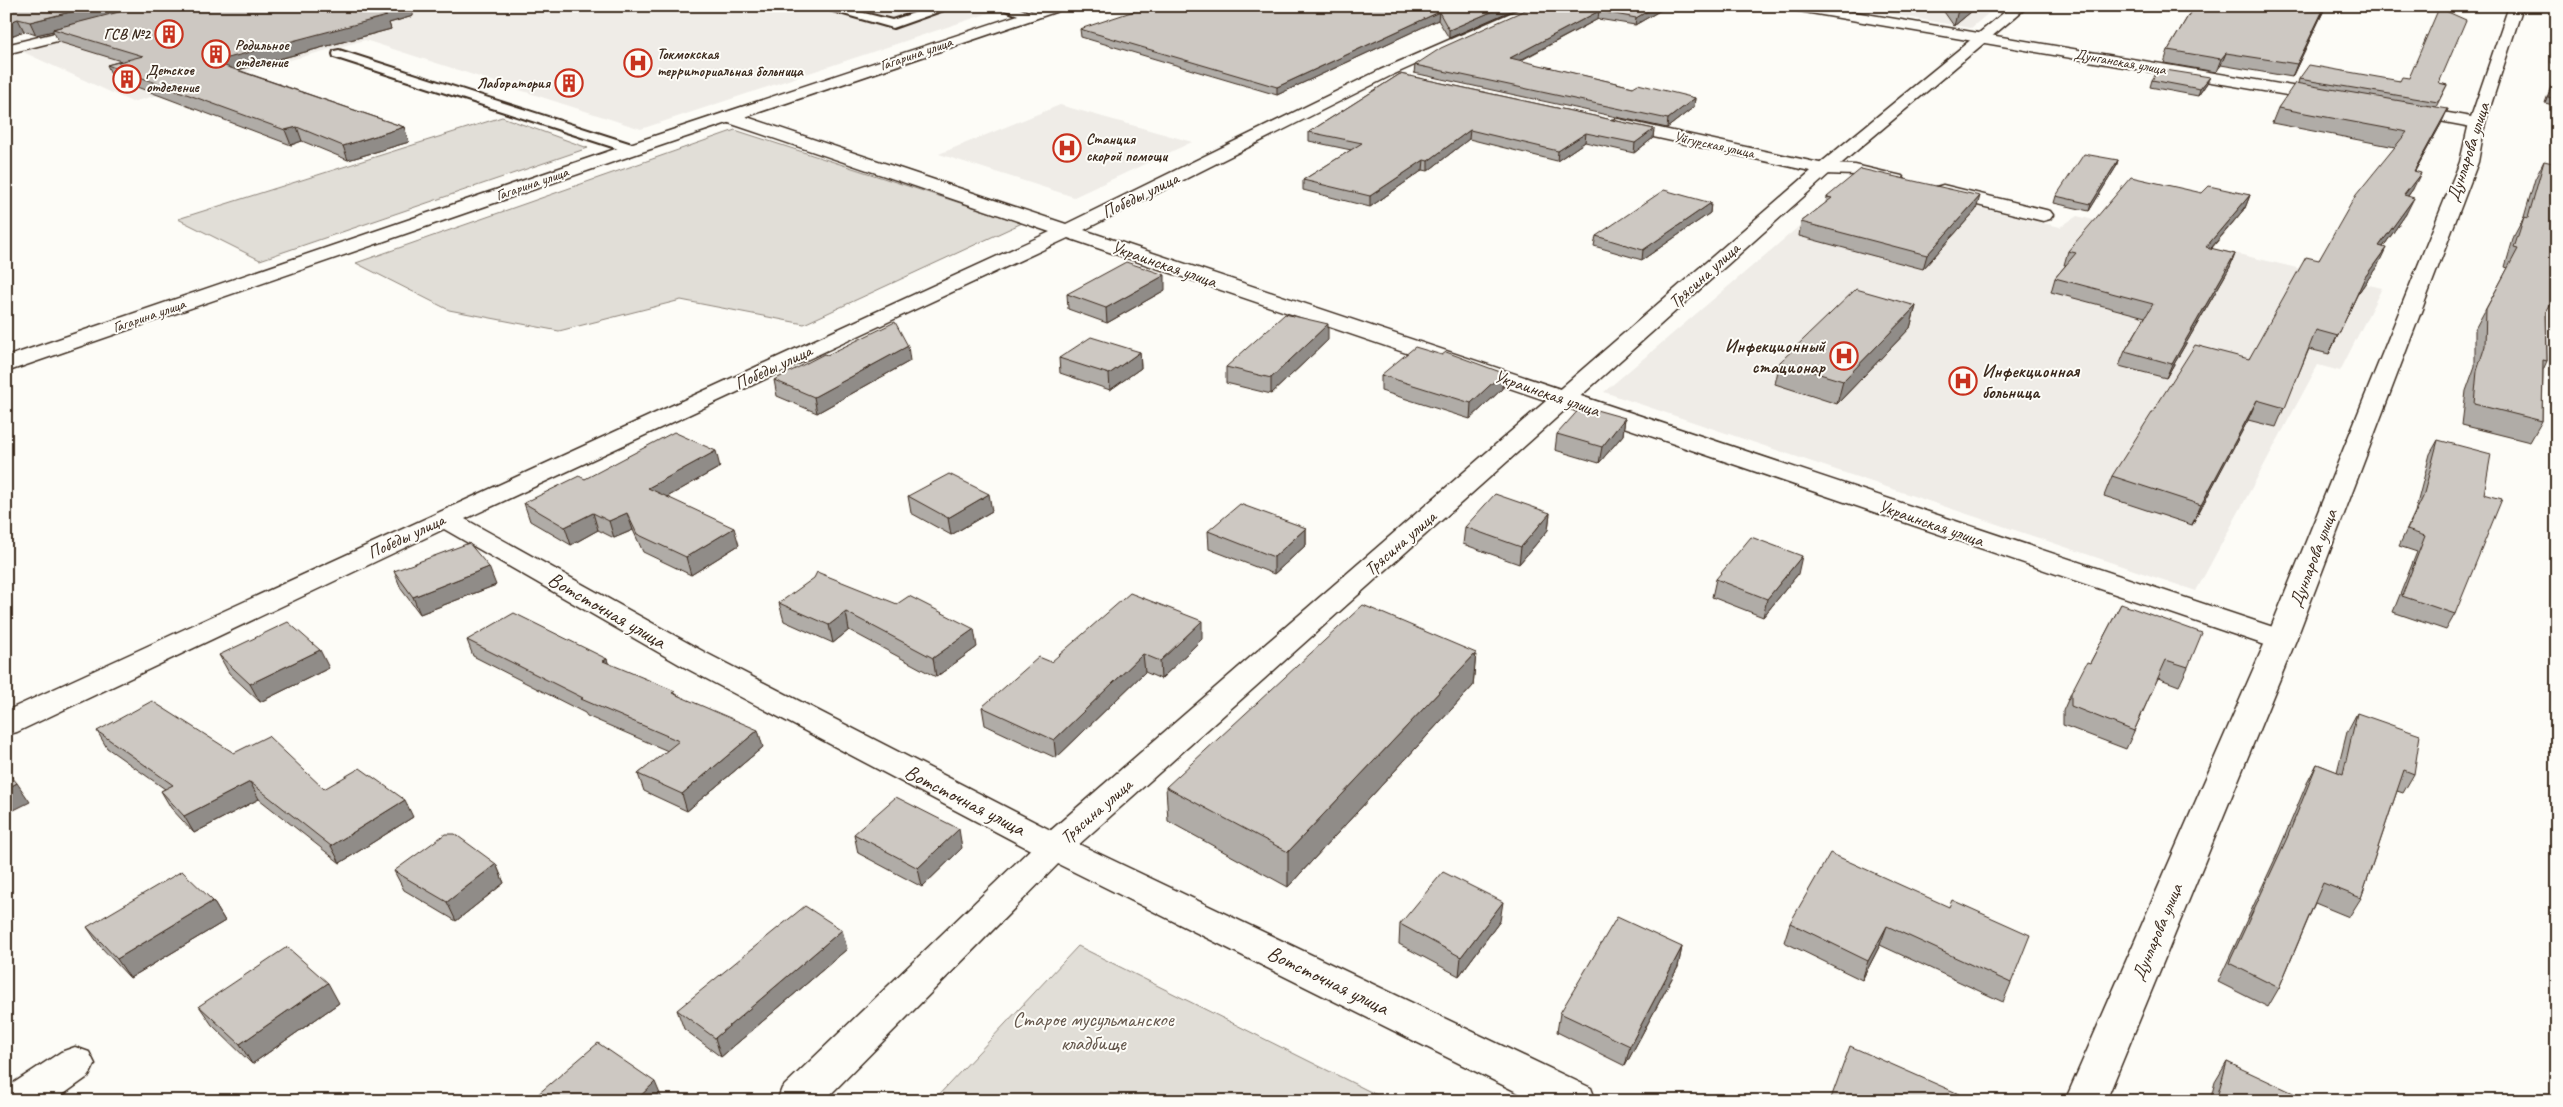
<svg xmlns="http://www.w3.org/2000/svg" width="2563" height="1107" viewBox="0 0 2563 1107" font-family="Caveat,sans-serif">
  <style>
    .built { fill: #efece7 }
    .green { fill: #e1ded7; stroke: #8e847a }
    .lines { fill: none; stroke-linecap: round; stroke-linejoin: round }
    .lane-casing { stroke: #3b2a1e; stroke-width: 4 }
    .street-casing { stroke: #3b2a1e; stroke-width: 3 }
    .secondary-casing { stroke: #3b2a1e; stroke-width: 3 }
    .lane { fill: #fdfcf7; fill-rule: evenodd }
    .street { fill: #fdfcf7; fill-rule: evenodd }
    .secondary { fill: #fdfcf7; fill-rule: evenodd }
    .wall { fill: #b0aca7; stroke: #3b2a1e }
    .shaded-wall { fill: #908c88; stroke: #3b2a1e }
    .building { fill: #cdc8c2; stroke: #3b2a1e }
    .labels { text-anchor: middle; dominant-baseline: central; stroke-width: 4; stroke-linejoin: round; paint-order: stroke }
    .far-poi-label { font-size: 15px; font-weight: bold; fill: #3b2a1e; stroke: #fdfcf7; text-anchor: start }
    .far-street-label { font-size: 15px; fill: #3b2a1e; stroke: #fdfcf7 }
    .street-label { font-size: 18px; fill: #3b2a1e; stroke: #fdfcf7 }
    .poi-label { font-size: 18px; font-weight: bold; fill: #3b2a1e; stroke: #fdfcf7; text-anchor: end }
    .near-street-label { font-size: 21px; fill: #3b2a1e; stroke: #fdfcf7 }
    .near-park-label { font-size: 21px; fill: #64574c; stroke: #fdfcf7 }
  </style>
  <rect width="100%" height="100%" fill="#fdfcf7"/>
  <filter id="ink" filterUnits="userSpaceOnUse"><feTurbulence type="fractalNoise" baseFrequency=".02" numOctaves="2"/><feDisplacementMap in="SourceGraphic" scale="10" xChannelSelector="R" yChannelSelector="G"/><feConvolveMatrix kernelMatrix="1 2 1 2 8 2 1 2 1" color-interpolation-filters="sRGB"/></filter>
  <g filter="url(#ink)">
    <path class="built" d="M213 6H1010L641 129 365 40 132 102 21 51Z
      M1843 6H1997L1971 28Z
      M1060 105 1192 142 1074 197 939 154Z
      M1856 178 2060 227 2077 216 2382 288 2340 371 2318 365 2196 591 1604 392Z"/>
    <path class="green" d="M502 117 588 148 260 260 178 219Z
      M735 130 1022 223 804 324 681 300 559 331 449 310 356 263Z
      M1078 946 1389 1101H933Z"/>
    <g class="lines">
      <g class="lane-casing">
        <path id="lane" d="M815 6H836L892 20 936 6H955L893 28Z
          M995 6H1014L1037 16 1031 20Z
          M339 50 638 146 641 149 638 152H628L334 57 333 54 334 51Z"/>
      </g>
      <g class="street-casing">
        <path id="street" d="M1527 6H1546L1390 76 1084 230 2291 633 2296 640 2291 647 2281 649 2271 647 1068 238 465 519 706 653 1066 838 1591 1088 1596 1101H1535L1042 856 684 667 444 529 17 732 6 735V711L1050 232 723 121 721 117 723 113H735L1066 224 1380 70Z
          M1786 6H1819L2327 92 2335 97 2327 102 1793 10Z
          M92 24 97 25 99 28 97 31 6 54V45Z
          M2408 106 2477 118 2485 123 2477 128 2402 114 2400 111 2402 108Z
          M1618 119 1824 164 1855 165 1902 176 1905 180 1902 184 1896 185 1855 175 1824 174 1612 128 1610 124 1612 120Z
          M1943 185 2050 211 2053 215 2050 219 2043 221 1936 195 1934 191 1936 187Z
          M75 1047 89 1052 95 1064 89 1076 54 1101H6V1088L61 1052Z"/>
      </g>
      <g class="secondary-casing">
        <path id="secondary" d="M1045 6H1066L1064 9 639 153 6 372V357L627 145Z
          M2012 6H2028L1830 173 1066 856 824 1101H777L782 1088 1042 838 1818 165Z
          M2509 6H2523L2485 123 2478 162 2296 640 2106 1101H2065L2266 640 2460 162 2469 123Z"/>
      </g>
      <use href="#lane" class="lane"/>
      <use href="#street" class="street"/>
      <use href="#secondary" class="secondary"/>
    </g>
    <path class="wall" d="M6 6H412L413 16 389 23 391 29 238 70 404 127 409 142 348 160 302 141 291 145 113 78 107 65 121 61 59 42 53 31 36 35 24 31 6 38Z
      M1522 6 1449 38 1438 20 1277 95 1081 37 1080 29Z
      M1534 6H1668L1635 25 1598 19 1520 61 1633 87 1695 98 1694 107 1667 128 1414 73 1415 65Z
      M1940 6H1978L1954 26Z
      M2194 6H2326L2292 77 2221 65 2216 72 2164 63 2168 50Z
      M2556 26H2557V64L2551 63 2553 31Z
      M2557 70V106L2545 103Z
      M1400 74 1654 129 1653 138 1634 153 1585 142 1557 161 1469 139 1428 171 1423 170 1370 207 1303 190V180L1351 150 1309 141V132Z
      M2299 79 2400 81 2439 83 2447 85 2436 107 2441 124 2415 171 2413 189 2408 196 2406 214 2383 247 2378 265 2357 295 2329 354 2309 349 2276 427 2248 420 2192 525 2104 496 2112 476 2249 359 2319 260 2395 147 2272 123 2278 108 2298 83Z
      M2152 80 2207 83 2198 96 2150 87Z
      M2118 160 2116 167 2089 211 2054 203 2056 196Z
      M2544 161 2547 361 2543 370 2542 421 2530 442 2462 425 2466 391 2475 366V329L2508 268 2505 267 2514 236 2524 217 2535 179Z
      M2202 193 2250 195 2245 208 2211 249 2235 254 2230 267 2166 378 2119 366 2125 351 2145 317 2051 292 2055 278 2066 265H2064L2068 251Z
      M1827 197 1976 210 1923 269 1799 236 1801 222 1826 203Z
      M1711 203 1710 213 1642 260 1594 246 1596 236Z
      M1165 290 1107 323 1068 309 1067 294Z
      M1916 306 1910 328 1837 404 1775 384 1780 362Z
      M1328 340 1271 394 1226 383V367Z
      M1140 352 1141 368 1110 390 1060 373 1059 358Z
      M827 355 910 361 817 413 777 396 774 380Z
      M1442 355 1503 373 1502 389 1470 419 1381 391V375Z
      M1625 418 1623 435 1599 463 1555 450 1557 434Z
      M2438 440 2455 614 2446 630 2393 612 2417 552 2399 546 2415 512 2430 454Z
      M720 467 667 497 739 545 691 575 643 552 633 530 614 538 598 530 571 545 530 521 524 503 585 479Z
      M908 496 992 511 951 535 911 513Z
      M1550 513 1548 530 1519 564 1463 544 1465 527Z
      M1306 528V545L1274 574 1209 549 1208 531Z
      M394 571 496 585 420 614 401 589Z
      M1798 574 1763 617 1712 597 1716 579Z
      M779 603 897 604 977 647 936 677 849 630 833 643 784 621Z
      M2121 604 2188 667 2179 686 2158 678 2126 749 2063 725V711L2071 693 2090 663Z
      M1202 639 1161 679 1145 672 1056 758 985 725 982 707 1051 662Z
      M467 640 607 659 608 664 676 694 763 747 687 811 644 791 638 774 668 751 587 716 585 713 473 656Z
      M1476 653 1473 686 1288 887 1168 821 1166 787Z
      M219 655 329 668 260 702 229 673Z
      M2357 713 2414 774 2403 793 2397 791 2361 898 2349 917 2315 903 2279 988 2268 1007 2218 982 2276 857 2307 783 2317 764 2337 772 2347 732Z
      M97 731 234 753 324 789 413 817 340 863 259 799 194 833 171 808 161 791 165 789 107 748Z
      M854 834 962 848 922 887 858 853Z
      M496 864 504 883 456 921 404 890 394 871Z
      M213 901 225 921 130 978 100 946 87 927Z
      M1949 907 2011 983 2003 1002 1880 945 1862 980 1784 942 1790 923Z
      M1500 921 1459 976 1399 944 1400 924Z
      M1682 947 1678 967 1625 1066 1557 1032 1560 1013Z
      M847 949 721 1057 684 1029 677 1010Z
      M339 1003 252 1064 212 1025 199 1006Z
      M2227 1062 2303 1101H2210L2215 1082Z"/>
    <path class="shaded-wall" d="M94 6H147L53 29V31L36 35 30 22Z
      M401 6H412L413 16 389 23 391 29 219 75 213 62Z
      M1505 6H1522L1449 38V30Z
      M1656 6H1668L1635 25 1636 18Z
      M1962 6H1978L1954 26 1958 10Z
      M2325 6H2326L2292 77 2297 64Z
      M1599 11 1598 19 1509 66 1510 58Z
      M1439 12 1438 20 1277 95V87Z
      M18 19 24 31 6 38V23Z
      M2226 53 2221 65 2216 72 2221 59Z
      M2210 77 2207 83 2198 96 2200 89Z
      M1695 98 1694 107 1667 128 1668 119Z
      M2448 109 2441 124 2406 187 2414 171Z
      M297 127 302 141 291 145 285 130Z
      M404 127 409 142 348 160 343 146Z
      M1654 129 1653 138 1634 153 1635 143Z
      M1470 130 1469 139 1428 171V161Z
      M1586 133 1585 142 1557 161 1558 151Z
      M1424 160 1423 170 1370 207V196Z
      M2118 160 2116 167 2089 211 2091 204Z
      M2421 173 2413 189 2396 212 2404 195Z
      M2250 195 2245 208 2201 260 2206 247Z
      M1980 196 1976 210 1923 269 1927 255Z
      M2414 198 2406 214 2371 264 2379 246Z
      M1711 203 1710 213 1642 260 1643 250Z
      M2386 248 2378 265 2357 295 2329 354 2365 277Z
      M2235 254 2230 267 2166 378 2172 364Z
      M1165 275V290L1107 323 1106 308Z
      M1916 306 1910 328 1837 404 1843 381Z
      M1328 324V340L1271 394V378Z
      M908 346 910 361 817 413 814 397Z
      M1140 352 1141 368 1110 390 1109 374Z
      M1503 373 1502 389 1470 419 1471 403Z
      M2257 400 2248 420 2192 525 2201 505Z
      M1625 418 1623 435 1599 463 1602 447Z
      M716 451 720 467 653 505 648 488Z
      M989 494 992 511 951 535 948 518Z
      M593 513 598 530 571 545 565 527Z
      M627 513 633 530 614 538 609 521Z
      M1550 513 1548 530 1519 564 1521 547Z
      M734 528 739 545 691 575 686 557Z
      M1306 528V545L1274 574V557Z
      M1802 556 1798 574 1763 617 1767 599Z
      M489 567 496 585 420 614 413 597Z
      M846 612 849 630 833 643 829 625Z
      M1202 621V639L1161 679 1160 661Z
      M974 629 977 647 936 677 933 658Z
      M320 650 329 668 260 702 250 684Z
      M1476 653 1473 686 1288 887V852Z
      M1143 654 1145 672 1056 758 1054 740Z
      M607 659 612 675 603 661Z
      M758 730 763 747 687 811 682 794Z
      M250 782 259 799 194 833 184 816Z
      M17 783 30 802 6 814V789Z
      M405 800 413 817 340 863 331 846Z
      M959 829 962 848 922 887 918 868Z
      M496 864 504 883 456 921 447 902Z
      M213 901 225 921 130 978 117 959Z
      M1503 902 1500 921 1459 976 1461 957Z
      M1887 926 1880 945 1862 980 1868 961Z
      M842 930 847 949 721 1057 715 1038Z
      M1682 947 1678 967 1625 1066 1630 1046Z
      M328 983 339 1003 252 1064 240 1044Z
      M655 1082 663 1101H635Z"/>
    <path class="building" d="M6 6H94L30 22 18 19 6 23Z
      M142 6H401L377 13 387 16 213 62 404 127 343 146 297 127 285 130 107 65 143 56 53 29Z
      M1149 6H1505L1449 30 1439 12 1277 87 1080 29Z
      M1534 6H1656L1636 18 1599 11 1510 58 1633 87 1638 84 1695 98 1668 119 1415 65 1441 48Z
      M1955 6H1962L1958 10Z
      M2194 6H2325L2297 64 2226 53 2221 59 2168 50Z
      M2439 8 2466 20 2439 83 2447 85 2438 102 2299 79 2309 65 2400 81 2402 77 2409 78Z
      M2556 26H2557V57H2554Z
      M2159 69 2210 77 2200 89 2152 80Z
      M2557 72V99L2548 97Z
      M1400 74 1654 129 1635 143 1586 133 1558 151 1470 130 1428 161 1424 160 1370 196 1303 180 1362 143 1309 132Z
      M2295 83 2448 109 2414 171 2421 173 2404 195 2414 198 2379 246 2386 248 2365 277 2338 336 2316 330 2285 408 2257 400 2201 505 2112 476 2195 345 2249 359 2306 257 2319 260 2356 195 2407 132 2278 108Z
      M2084 154 2118 160 2091 204 2056 196Z
      M2544 161 2557 164V293L2546 312 2547 361 2543 360 2542 421 2474 404 2477 371 2485 346 2486 309 2518 249 2514 248 2524 217 2528 218Z
      M1861 169 1980 196 1927 255 1801 222 1832 198 1827 197Z
      M2131 177 2202 193 2209 186 2250 195 2206 247 2235 254 2172 364 2125 351 2153 304 2055 278 2076 253 2068 251Z
      M1664 190 1711 203 1643 250 1596 236Z
      M1126 262 1165 275 1106 308 1067 294Z
      M1856 289 1916 306 1843 381 1780 362Z
      M1285 314 1328 324 1271 378 1226 367Z
      M895 322 908 346 814 397 774 380 824 354 827 355Z
      M1091 337 1140 352 1109 374 1059 358Z
      M1415 347 1442 355 1446 352 1503 373 1471 403 1381 375Z
      M1582 406 1625 418 1602 447 1557 434Z
      M674 432 716 451 648 488 734 528 686 557 637 534 627 513 609 521 593 513 565 527 524 503 579 476 585 479Z
      M2438 440 2491 454 2484 494 2502 499 2455 614 2402 596 2425 536 2407 530 2423 497Z
      M949 474 989 494 948 518 908 496Z
      M1495 494 1550 513 1521 547 1465 527Z
      M1240 504 1306 528 1274 557 1208 531Z
      M1751 537 1802 556 1767 599 1716 579Z
      M469 543 489 567 413 597 394 571Z
      M817 572 897 604 909 596 974 629 933 658 846 612 829 625 779 603 814 578Z
      M1130 593 1202 621 1160 661 1143 654 1054 740 982 707 1039 657 1051 662Z
      M2121 604 2202 633 2188 667 2166 660 2134 731 2071 706V693L2087 662 2090 663Z
      M1363 605 1476 653 1288 852 1166 787Z
      M514 613 607 659 603 661 675 691 672 693 758 730 682 794 638 774 679 741 581 699 583 698 467 640Z
      M288 622 320 650 250 684 219 655Z
      M152 701 234 753 268 736 324 789 360 768 405 800 331 846 250 782 184 816 161 791 173 785 97 731Z
      M2357 713 2420 735 2414 774 2404 770 2361 898 2323 883 2279 988 2229 963 2287 838 2317 764 2343 774Z
      M6 770 17 783 6 789Z
      M896 797 959 829 918 868 854 834Z
      M445 834H455L496 864 447 902 394 871Z
      M1830 853 1949 907 1952 900 2030 935 2011 983 1887 926 1868 961 1790 923Z
      M182 871 213 901 117 959 87 927Z
      M1443 872 1503 902 1461 957 1400 924Z
      M805 906 842 930 715 1038 677 1010Z
      M1617 917 1682 947 1630 1046 1560 1013Z
      M287 947 328 983 240 1044 199 1006Z
      M598 1043 655 1082 635 1101H530Z
      M1850 1046 1959 1094 1957 1101H1830Z
      M2227 1062 2304 1098 2303 1101H2216Z"/>
  </g>
  <defs>
    <g id="building-ring" transform="scale(1.4375)"><circle r="9.5" fill="#fdfcf7" stroke="#c8321e" stroke-width="1.5"/><path d="M-4-6H4V6H1V3H-1V6H-4ZM-2.5-4.3h1.7v1.8h-1.7ZM.8-4.3h1.7v1.8H.8ZM-2.5-1h1.7V.8h-1.7ZM.8-1h1.7V.8H.8Z" fill="#c8321e"/></g>
    <g id="hospital-ring" transform="scale(1.4375)"><circle r="9.5" fill="#fdfcf7" stroke="#c8321e" stroke-width="1.5"/><path d="M-5-5h3v3.5h4V-5h3V5h-3V1.5h-4V5h-3Z" fill="#c8321e"/></g>
  </defs>
  <g fill-rule="evenodd">
    <use href="#building-ring" x="169" y="34"/>
    <use href="#building-ring" x="216" y="54"/>
    <use href="#hospital-ring" x="638" y="63"/>
    <use href="#building-ring" x="127" y="79"/>
    <use href="#building-ring" x="569" y="83"/>
    <use href="#hospital-ring" x="1067" y="148"/>
    <use href="#hospital-ring" x="1844" y="356"/>
    <use href="#hospital-ring" x="1963" y="381"/>
  </g>
  <g class="labels">
    <g class="far-poi-label">
      <text x="150" y="34" text-anchor="end">ГСВ №2</text>
      <text x="235" y="45">Родильное<tspan x="235" dy="17">отделение</tspan></text>
      <text x="657" y="54">Токмокская<tspan x="657" dy="17">территориальная больница</tspan></text>
      <text x="146" y="70">Детское<tspan x="146" dy="17">отделение</tspan></text>
      <text x="550" y="83" text-anchor="end">Лаборатория</text>
      <text x="1086" y="139">Станция<tspan x="1086" dy="17">скорой помощи</tspan></text>
    </g>
    <g class="far-street-label">
      <text transform="translate(916 54) rotate(-19)">Гагарина улица</text>
      <text transform="translate(2120 62) rotate(10)">Дунганская улица</text>
      <text transform="translate(1714 145) rotate(12)">Уйгурская улица</text>
      <text transform="translate(532 184) rotate(-19)">Гагарина улица</text>
      <text transform="translate(149 316) rotate(-19)">Гагарина улица</text>
    </g>
    <g class="street-label">
      <text transform="translate(2468 152) rotate(-72)">Дунларова улица</text>
      <text transform="translate(1140 195) rotate(-26)">Победы улица</text>
      <text transform="translate(1164 264) rotate(19)">Украинская улица</text>
      <text transform="translate(1704 275) rotate(-42)">Трясина улица</text>
      <text transform="translate(773 367) rotate(-25)">Победы улица</text>
      <text transform="translate(1547 393) rotate(19)">Украинская улица</text>
      <text transform="translate(1931 523) rotate(19)">Украинская улица</text>
      <text transform="translate(406 536) rotate(-25)">Победы улица</text>
      <text transform="translate(1400 543) rotate(-41)">Трясина улица</text>
      <text transform="translate(2313 558) rotate(-69)">Дунларова улица</text>
      <text transform="translate(1096 811) rotate(-41)">Трясина улица</text>
      <text transform="translate(2157 932) rotate(-67)">Дунларова улица</text>
    </g>
    <g class="poi-label">
      <text x="1825" y="346">Инфекционный<tspan x="1825" dy="21">стационар</tspan></text>
      <text x="1982" y="371" text-anchor="start">Инфекционная<tspan x="1982" dy="21">больница</tspan></text>
    </g>
    <g class="near-street-label">
      <text transform="translate(607 610) rotate(30)">Вотсточная улица</text>
      <text transform="translate(965 800) rotate(27)">Вотсточная улица</text>
      <text transform="translate(1328 980) rotate(26)">Вотсточная улица</text>
    </g>
    <g class="near-park-label">
      <text x="1093" y="1019">Старое мусульманское<tspan x="1093" dy="24">кладбище</tspan></text>
    </g>
  </g>
  <rect width="2563" height="1107" fill="none" stroke="#fdfcf7" stroke-width="25"/>
  <rect x="12" y="12" width="2538" height="1082" fill="none" stroke="#3b2a1e" stroke-width="2" filter="url(#ink)"/>
</svg>
